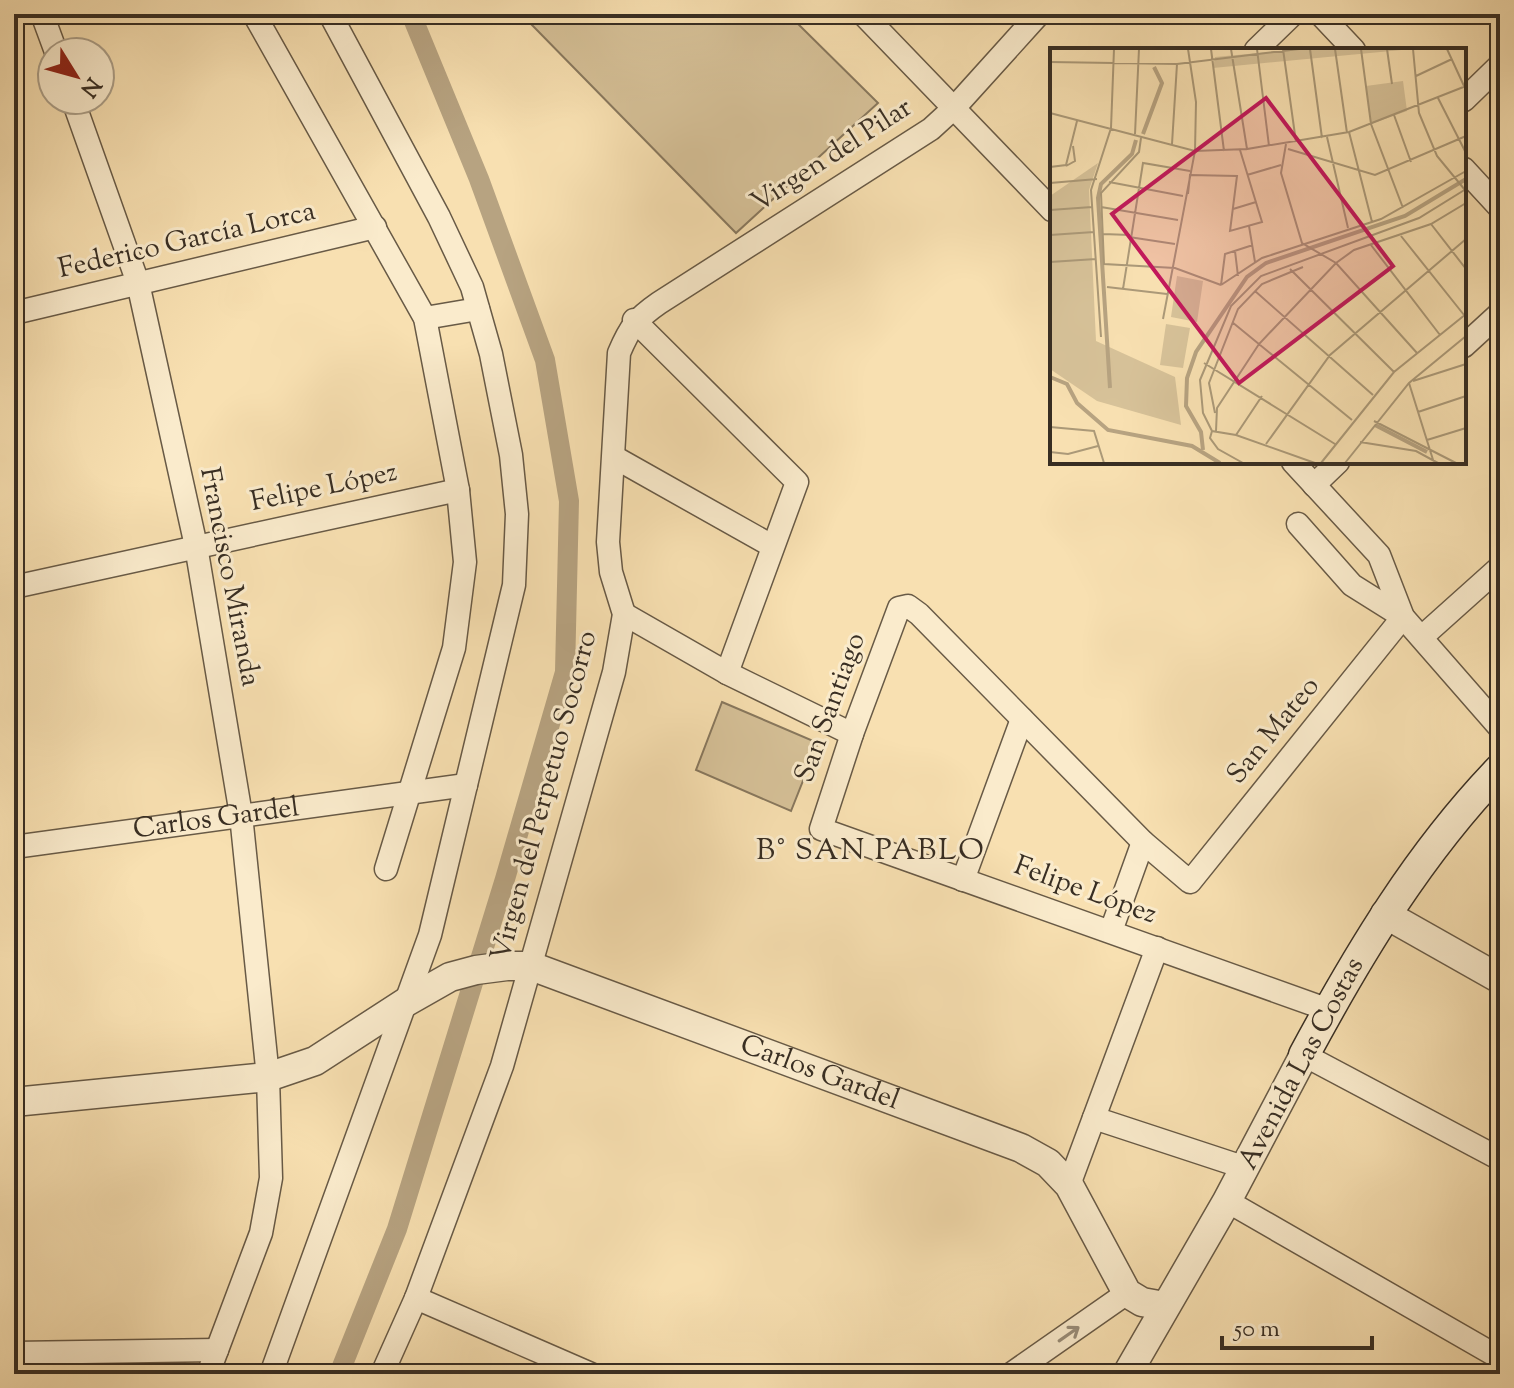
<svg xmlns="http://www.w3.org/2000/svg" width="1514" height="1388" viewBox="0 0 1514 1388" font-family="'Sorts Mill Goudy',serif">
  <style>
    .green { fill: #d7c299; stroke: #88785e; stroke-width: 2 }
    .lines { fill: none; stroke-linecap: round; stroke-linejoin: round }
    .canal { stroke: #b7a381; stroke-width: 20 }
    .minor-casing { stroke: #685a46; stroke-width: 25 }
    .tertiary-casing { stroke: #685a46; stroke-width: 31 }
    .secondary-casing { stroke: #382e23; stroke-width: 33 }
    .minor { stroke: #faebcc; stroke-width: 22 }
    .tertiary { stroke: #faebcc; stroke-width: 28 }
    .secondary { stroke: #faebcc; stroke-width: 30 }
    .oneway { stroke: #998c78 }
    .labels { text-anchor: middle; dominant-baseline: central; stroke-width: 6; stroke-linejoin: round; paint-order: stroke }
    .street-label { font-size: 28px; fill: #382e23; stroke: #faebcc }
    .neighbourhood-label { font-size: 30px; letter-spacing: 2px; fill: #382e23; stroke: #faebcc }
    .inset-river { fill: none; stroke: #b7a381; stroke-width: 4 }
    .inset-road { fill: none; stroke: #ab9978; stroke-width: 2 }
    .view { fill: #c2185b; fill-opacity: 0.15; stroke: #c2185b; stroke-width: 4 }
    .inset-edge { fill: none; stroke: #382e23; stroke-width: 4 }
  </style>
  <rect width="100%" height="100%" fill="#f8e0b1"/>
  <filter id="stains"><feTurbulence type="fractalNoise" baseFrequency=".0025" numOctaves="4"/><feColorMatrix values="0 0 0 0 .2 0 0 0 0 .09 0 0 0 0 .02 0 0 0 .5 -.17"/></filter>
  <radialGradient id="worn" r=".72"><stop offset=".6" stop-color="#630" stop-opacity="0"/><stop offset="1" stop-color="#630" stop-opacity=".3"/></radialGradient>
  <path class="green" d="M539 14H788L878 103 736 233 530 23Z
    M722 702 818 743 791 811 696 770Z"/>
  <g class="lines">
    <path class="canal" d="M339 1374 397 1229 505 879 565 672 569 501 545 360 479 179 411 14"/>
    <g class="minor-casing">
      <g id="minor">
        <path d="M42 14 56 52"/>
        <path d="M254 14 425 318 458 490 465 562 454 648 386 869"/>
        <path d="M863 14 1052 210"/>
        <path d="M1320 14 1354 50"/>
        <path d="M1256 50 1293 14"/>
        <path d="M73 100 138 283 196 546 241 815 268 1077 271 1178 261 1233 208 1374"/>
        <path d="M1464 100 1500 65"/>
        <path d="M1464 169 1500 208"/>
        <path d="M14 313 375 227"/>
        <path d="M425 318 478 309"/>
        <path d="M634 320 797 482 727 673"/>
        <path d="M1464 346 1500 313"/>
        <path d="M614 457 772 546"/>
        <path d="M1293 462 1379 555 1403 617 1500 728"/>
        <path d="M1314 485 1338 462"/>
        <path d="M1298 524 1352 585 1403 617 1190 882 1143 842 919 614 908 606 899 608 852 734 821 829 1329 1010"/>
        <path d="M14 587 458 490"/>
        <path d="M624 614 727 673 852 734"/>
        <path d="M1423 636 1500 567"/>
        <path id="s1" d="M14 847 466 785"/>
        <path d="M963 880 1022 719"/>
        <path d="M1111 931 1143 842"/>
        <path d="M1304 1055 1500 1159"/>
        <path d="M1094 1118 1246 1168"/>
        <path d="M1069 1185 1157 948"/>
        <path d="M1227 1201 1500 1358"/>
        <path d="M416 1298 591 1374"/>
        <path d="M14 1353 217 1350"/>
        <path d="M271 1374 430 935 514 585 517 514 511 455 491 354 472 287 439 217 330 14"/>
        <path d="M382 1374 416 1298 502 1066 614 672 624 614 611 572 608 542 619 353C630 327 636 319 659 303L931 129 955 107 1039 14"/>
        <path d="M1011 1374 1127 1293"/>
      </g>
    </g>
    <g class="tertiary-casing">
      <g id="tertiary">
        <path d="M1385 914 1500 979"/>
        <path id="s2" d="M14 1102 268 1077 315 1061 406 1002 450 977 476 970 507 966H531L1021 1148 1048 1163 1069 1185 1127 1293 1142 1302 1164 1306"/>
        <path d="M1127 1374 1227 1201 1304 1055"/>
      </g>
    </g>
    <g class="secondary-casing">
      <path id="secondary" d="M1304 1055C1359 953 1419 853 1500 769"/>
    </g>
    <use href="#minor" class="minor"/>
    <use href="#tertiary" class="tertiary"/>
    <use href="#secondary" class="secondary"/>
  </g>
  <defs><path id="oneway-shaft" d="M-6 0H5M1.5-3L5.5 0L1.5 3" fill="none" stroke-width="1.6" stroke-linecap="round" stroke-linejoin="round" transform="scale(2)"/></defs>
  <use class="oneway" href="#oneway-shaft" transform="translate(1069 1334) rotate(-35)"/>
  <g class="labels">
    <g class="street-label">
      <text transform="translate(832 156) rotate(-33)">Virgen del Pilar</text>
      <text transform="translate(187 241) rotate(-13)">Federico García Lorca</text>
      <text transform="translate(324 488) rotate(-12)">Felipe López</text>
      <text transform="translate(229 577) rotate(79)">Francisco Miranda</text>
      <text transform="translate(831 708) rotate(-70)">San Santiago</text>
      <text transform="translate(1274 731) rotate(-51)">San Mateo</text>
      <text transform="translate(545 796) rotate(-75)">Virgen del Perpetuo Socorro</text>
      <text stroke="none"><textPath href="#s1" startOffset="204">Carlos Gardel</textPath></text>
      <text transform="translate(1085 891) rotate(20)">Felipe López</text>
      <text transform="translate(1302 1064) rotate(-62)">Avenida Las Costas</text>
      <text stroke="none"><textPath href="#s2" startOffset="854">Carlos Gardel</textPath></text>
    </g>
    <g class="neighbourhood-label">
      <text x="871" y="851">B° SAN PABLO</text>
    </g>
  </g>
  <g transform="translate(1050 48)">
    <rect width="416" height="416" fill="#f8e0b1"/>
    <path d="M250 1H362L163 20 165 9ZM353 33 357 63 321 76 316 38ZM48 115 39 142 46 293 125 329 131 377 47 353 0 321V148ZM127 228 153 233 147 274 121 269ZM116 276 140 280 133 320 110 317Z" fill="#d7c299"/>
    <path class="inset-river" d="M93 86 112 35 104 19M0 329 17 336 27 355 58 382 142 398 170 415M60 340 48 150 51 136 82 106 86 92M325 377 377 404M153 402 151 384 136 358 137 330 146 304 197 229 216 215 355 168 416 131"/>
    <path class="inset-road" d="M161 1 174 103M181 1 197 101 299 84 416 38M207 1 219 98M233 1 246 94M260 1 272 90M285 1 297 85M311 1 321 76 353 160M337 1 342 36M363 1 369 65 387 108 415 142M397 1 414 38M0 14 127 16 249 1M366 28 402 11M388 50 416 105M0 65 145 103 197 101M344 67 361 114M299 84 322 174M85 86 89 1M277 89 298 180M91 90 89 104 51 145 54 216 125 220 171 237M122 96 127 16M236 96 231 125 252 195 286 215 367 305M238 101 325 127 416 88M16 118 25 113 23 98M0 119 16 117 27 73M197 127 231 117M59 134 133 148M0 135 47 131M138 146 140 127 187 128 180 183 212 174 190 102M51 159 128 172M183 161 206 154M0 162 42 159M381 176 416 221M199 178 205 214M53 186 80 187M0 187 44 184M351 188 414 267M79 189 125 196M321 197 390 287M185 203 188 228M0 214 46 211M240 221 344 324M171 237 212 210 331 171 416 123M171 237 175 206 203 197M57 239 117 246M73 241 93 115 140 123M205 243 323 347M113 271 145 103 146 54 138 1M182 274 302 372M51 289 41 142 61 80 64 1M154 315 285 396M363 333 416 316M359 335 384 415M368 364 416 348M165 365 159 335 188 261 212 236 253 219M324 373 406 415M0 379 44 383 54 415M162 383 160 390 168 401 193 415M166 383 167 360 209 296 286 215 304 202 381 176 416 155M186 387 212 348M377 392 416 380M310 394 366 403 388 415M216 396 280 307 416 191M0 404 18 406 48 398M265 415 186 387 162 383 153 365 150 332 181 258 211 228 369 170 416 141M271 415 344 324 416 266M295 415 359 335 416 288"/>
    <path class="view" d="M216 50 343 218 189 335 62 166Z"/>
    <rect width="416" height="416" class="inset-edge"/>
  </g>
  <rect width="1514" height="1388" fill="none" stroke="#f8e0b1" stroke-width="48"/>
  <rect x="16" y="16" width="1482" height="1356" fill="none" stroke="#382e23" stroke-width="4"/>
  <rect x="24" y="24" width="1466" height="1340" fill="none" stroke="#382e23" stroke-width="2"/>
  <g transform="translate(76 76) rotate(127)"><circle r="38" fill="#faebcc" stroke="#ac9f88" stroke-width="2"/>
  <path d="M0-6L14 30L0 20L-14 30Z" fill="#8f2418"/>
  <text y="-12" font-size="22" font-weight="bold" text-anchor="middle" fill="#382e23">N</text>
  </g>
  <path d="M1222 1336v12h150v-12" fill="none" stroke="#382e23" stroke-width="4"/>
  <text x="1234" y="1336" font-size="24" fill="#382e23" stroke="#faebcc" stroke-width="6" paint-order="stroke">50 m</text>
  <rect width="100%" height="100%" filter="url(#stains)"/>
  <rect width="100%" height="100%" fill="url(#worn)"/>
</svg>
